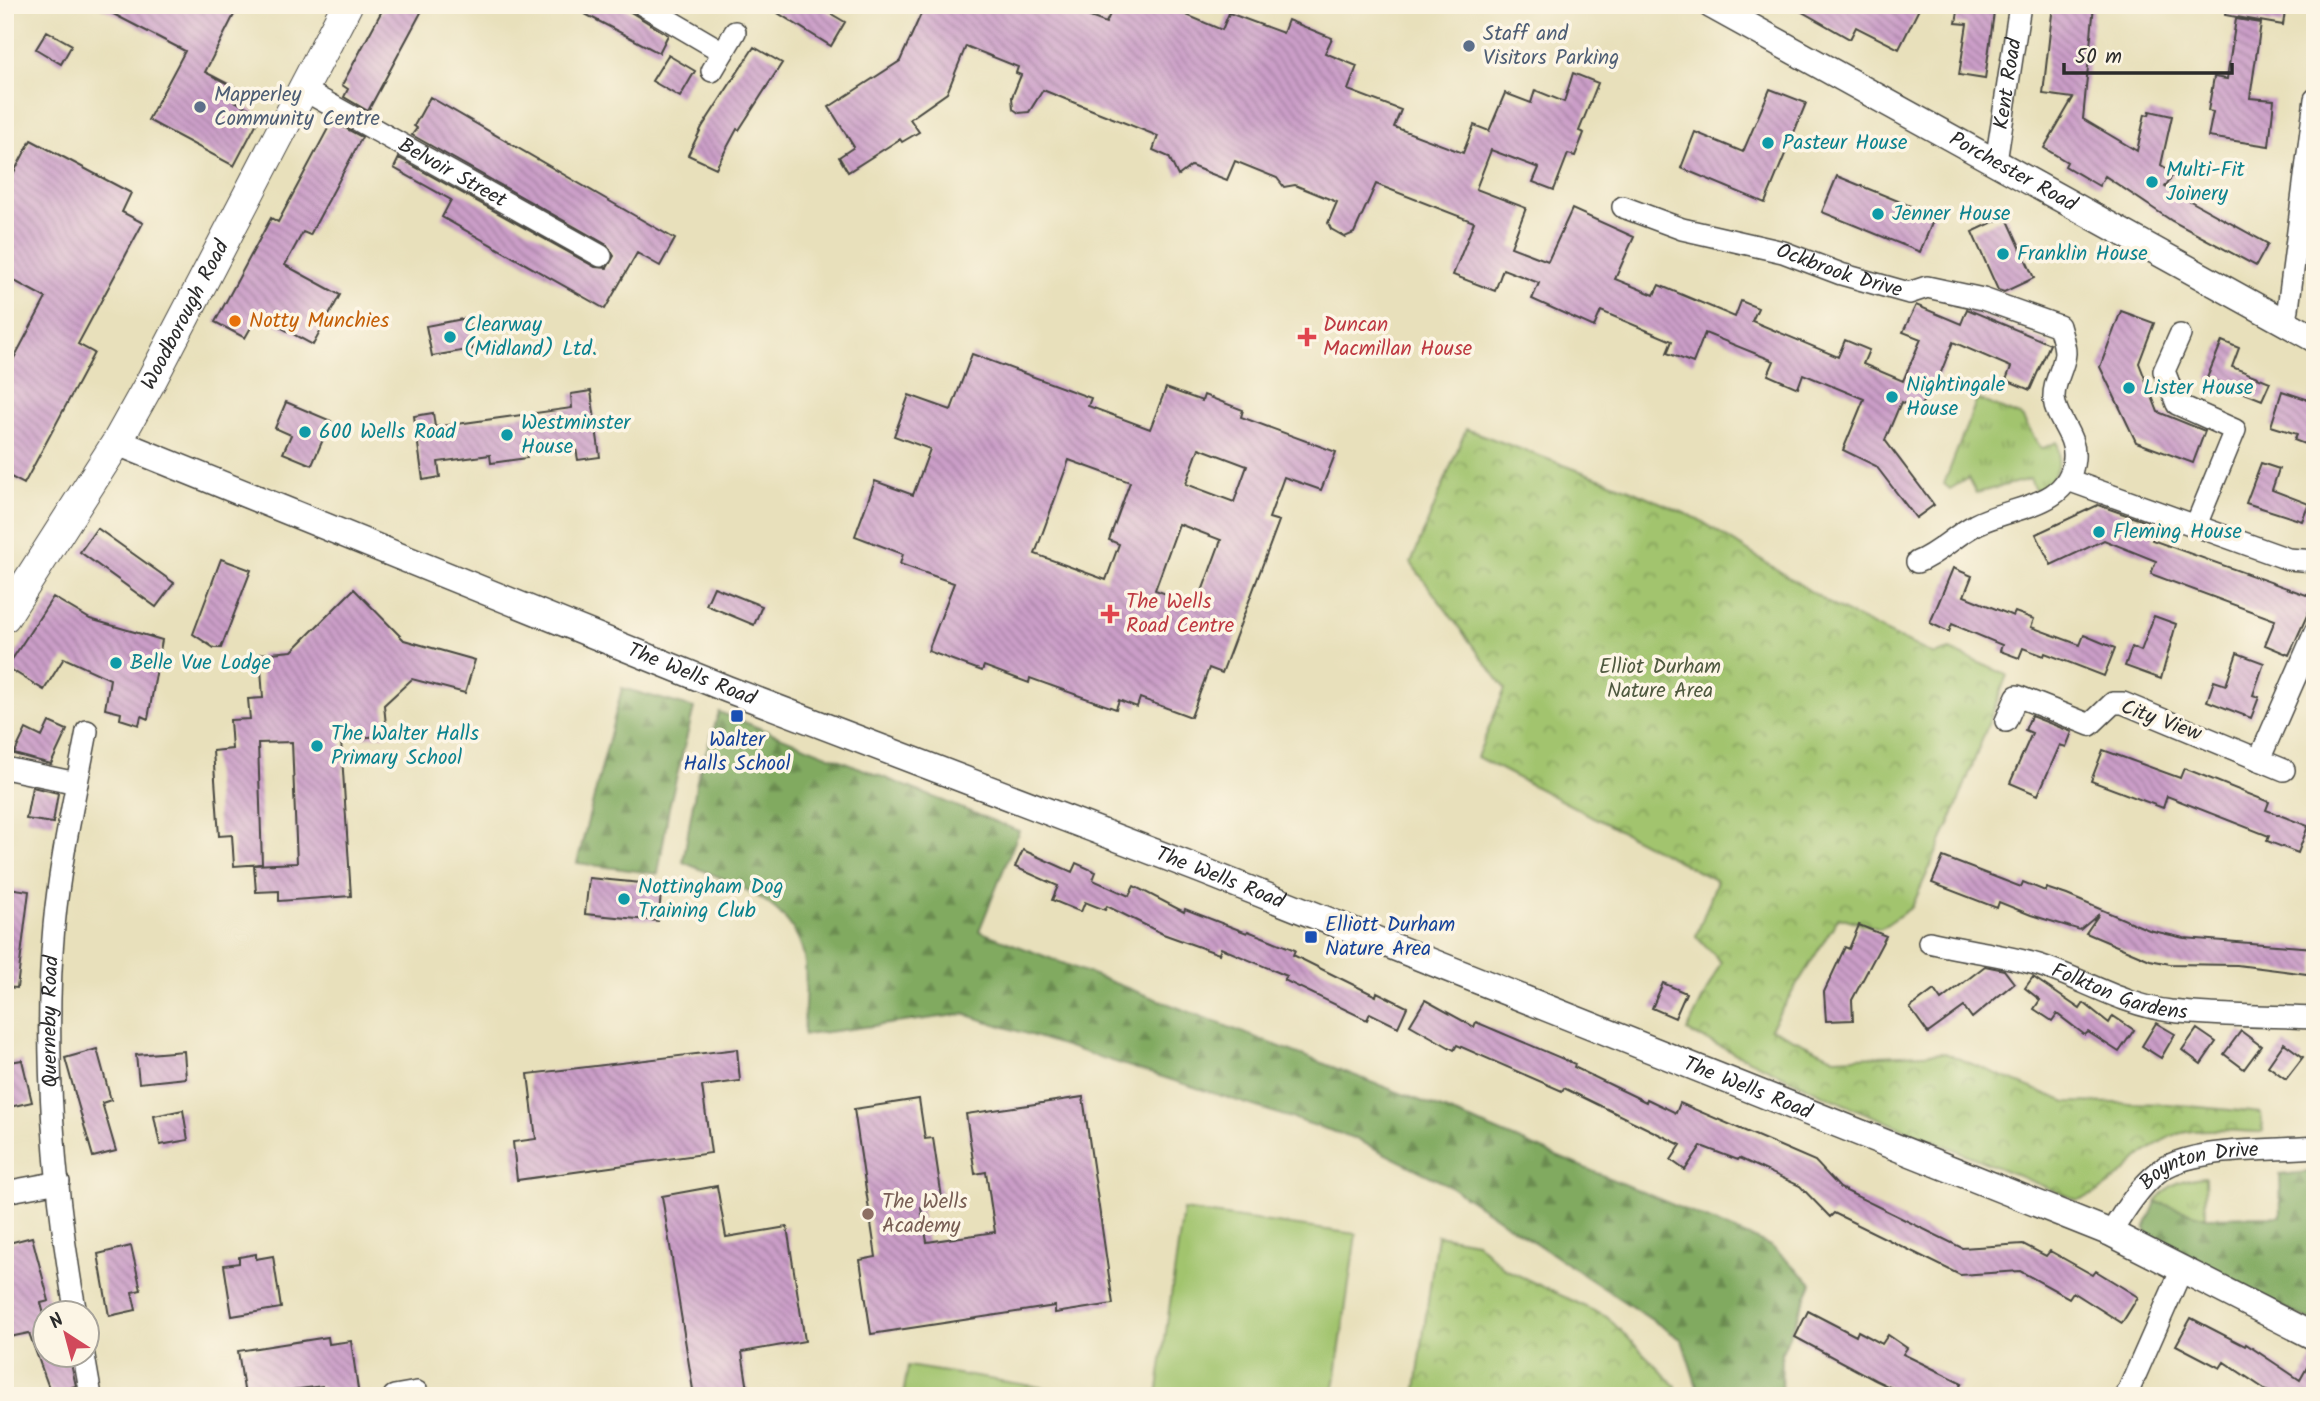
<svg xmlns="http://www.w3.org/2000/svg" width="2320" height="1401" viewBox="0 0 2320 1401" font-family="Kalam,sans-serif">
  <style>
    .grass { fill: url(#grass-tufts); stroke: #66784c; stroke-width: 2 }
    .forest { fill: url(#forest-firs); stroke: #566a46; stroke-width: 2 }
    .park { fill: url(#park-crowns); stroke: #66784c; stroke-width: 2 }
    .pitch { fill: #a2c46e; stroke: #66784c; stroke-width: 2 }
    .building { fill: url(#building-back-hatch); fill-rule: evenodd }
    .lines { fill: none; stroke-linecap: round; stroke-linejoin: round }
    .minor-casing { stroke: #474641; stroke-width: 24 }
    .tertiary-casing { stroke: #474641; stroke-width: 29 }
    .secondary-casing { stroke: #474641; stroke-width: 32 }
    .minor { stroke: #fff; stroke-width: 21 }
    .tertiary { stroke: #fff; stroke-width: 26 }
    .secondary { stroke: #fff; stroke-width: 30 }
    .service-dot { fill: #5c6f8a; stroke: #fcf5e5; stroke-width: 2.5 }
    .culture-dot { fill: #0f9aa8; stroke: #fcf5e5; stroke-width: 2.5 }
    .food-dot { fill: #e8710a; stroke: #fcf5e5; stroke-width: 2.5 }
    .health-dot { fill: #e0444e; stroke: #fcf5e5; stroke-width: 2.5 }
    .transit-dot { fill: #1a4fb4; stroke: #fcf5e5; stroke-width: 2.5 }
    .education-dot { fill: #8d6e63; stroke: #fcf5e5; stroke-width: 2.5 }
    .labels { text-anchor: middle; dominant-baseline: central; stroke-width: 7; stroke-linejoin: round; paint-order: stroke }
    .service-label { font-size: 21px; fill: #4e5e75; stroke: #fcf5e5; text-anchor: start }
    .street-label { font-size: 21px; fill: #2b2b2b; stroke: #fcf5e5 }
    .culture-label { font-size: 21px; fill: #0d838f; stroke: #fcf5e5; text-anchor: start }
    .food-label { font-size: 21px; fill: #c56008; stroke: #fcf5e5; text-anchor: start }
    .health-label { font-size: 21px; fill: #be3a42; stroke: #fcf5e5; text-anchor: start }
    .park-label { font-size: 21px; fill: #4f593f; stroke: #fcf5e5 }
    .transit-label { font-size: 21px; fill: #164399; stroke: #fcf5e5 }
    .education-label { font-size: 21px; fill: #785e54; stroke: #fcf5e5; text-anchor: start }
  </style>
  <defs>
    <pattern id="grass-tufts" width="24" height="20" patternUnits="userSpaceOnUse" patternTransform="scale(1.75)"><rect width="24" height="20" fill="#a2c46e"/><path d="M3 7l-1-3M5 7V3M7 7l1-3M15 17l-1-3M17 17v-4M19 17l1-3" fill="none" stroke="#849f5b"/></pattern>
    <pattern id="forest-firs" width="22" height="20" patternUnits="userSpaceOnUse" patternTransform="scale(1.75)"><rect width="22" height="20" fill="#81aa61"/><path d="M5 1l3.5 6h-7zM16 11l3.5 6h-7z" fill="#6a8b50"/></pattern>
    <pattern id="park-crowns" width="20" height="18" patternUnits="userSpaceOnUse" patternTransform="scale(1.75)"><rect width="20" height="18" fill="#a2c46e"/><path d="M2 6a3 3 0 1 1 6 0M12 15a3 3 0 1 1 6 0" fill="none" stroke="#849f5b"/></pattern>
    <pattern id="building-back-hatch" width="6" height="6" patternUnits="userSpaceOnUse" patternTransform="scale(1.75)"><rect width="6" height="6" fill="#cb9ec8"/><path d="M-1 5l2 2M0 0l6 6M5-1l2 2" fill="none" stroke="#a581a3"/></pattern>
  </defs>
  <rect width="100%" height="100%" fill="#fcf5e5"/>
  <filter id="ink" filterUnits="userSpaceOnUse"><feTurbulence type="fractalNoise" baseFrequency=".0143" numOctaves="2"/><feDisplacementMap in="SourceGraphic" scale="14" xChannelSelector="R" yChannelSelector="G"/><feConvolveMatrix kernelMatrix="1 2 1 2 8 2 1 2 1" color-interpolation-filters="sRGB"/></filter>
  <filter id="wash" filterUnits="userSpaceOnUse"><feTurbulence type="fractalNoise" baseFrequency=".00686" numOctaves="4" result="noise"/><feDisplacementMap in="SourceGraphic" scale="28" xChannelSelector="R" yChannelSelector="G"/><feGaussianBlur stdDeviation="1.57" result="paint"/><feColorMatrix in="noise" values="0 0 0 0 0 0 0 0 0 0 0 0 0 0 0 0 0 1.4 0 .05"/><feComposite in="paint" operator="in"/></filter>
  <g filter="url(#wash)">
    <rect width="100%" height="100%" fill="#e8e0bb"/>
    <path class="grass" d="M1977 399 2022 417 2041 449 2057 442C2063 460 2055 486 2035 490L2030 479 1976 493 1968 478 1950 489 1944 484Z
      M2205 1177 2206 1217 2156 1202C2170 1182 2182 1179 2205 1177Z"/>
    <path class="forest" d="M622 688 694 708 669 807 658 874 577 863Z
      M719 712 1019 831 979 931 1473 1121 1771 1246 1812 1283 1782 1352 1781 1396H1700L1682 1340 1448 1185 1354 1138 964 1014 804 1035C804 1012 807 987 805 964 799 902 731 883 683 862L697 780Z
      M2308 1172 2315 1176V1323L2151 1240 2145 1229 2156 1202 2206 1217 2281 1216 2280 1175Z"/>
    <path class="park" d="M1466 429 1629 489 1698 519 1835 607 1934 655 1950 650 2007 675 1954 813 1912 907 1880 929 1839 917 1770 1028 1835 1058 1945 1053 2066 1102 2168 1104 2261 1113 2263 1132C2233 1132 2193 1124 2166 1139 2132 1156 2115 1192 2077 1200L1844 1104 1687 1031 1721 962 1696 936 1717 881 1477 757 1505 689 1411 563Z
      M1437 1235 1476 1242 1505 1269 1607 1317 1676 1386V1396H1415Z"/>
    <path class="pitch" d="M1183 1210 1356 1234 1333 1396H1157Z
      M908 1366 1095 1396H903Z"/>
    <g id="blocks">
      <path class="building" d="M96 5H239L205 72 236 88 231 99 261 115 234 166 148 120 185 51Z
        M385 5H425L368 111 344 97 348 89 342 85Z
        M568 5H619L668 35 659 53Z
        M765 5H816L845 22 831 46Z
        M925 5H1059L1106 23 1114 5H1163L1222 30 1229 13 1283 33 1288 20 1332 38 1325 53 1357 66 1348 90 1401 110 1394 127 1463 153 1474 125 1489 131 1505 93 1531 103 1535 90 1564 102 1573 73 1598 83 1579 131 1584 133 1575 156 1568 154 1554 190 1533 182 1539 168 1491 150 1476 189 1526 208 1511 247 1548 261 1572 209 1634 237 1615 279 1654 295 1659 285 1735 317 1741 301 1758 308 1752 321 1838 357 1845 340 1869 350 1863 364 1903 381 1921 339 1903 332 1916 305 1961 324 1967 309 2050 344 2030 390 2006 380 2011 367 1953 342 1932 395 1927 393 1919 410 1901 402 1885 440 1934 505 1916 518 1876 466 1843 450 1864 399 1803 374 1798 388 1768 375 1774 361 1705 333 1693 363 1667 353 1672 341 1601 311 1594 327 1532 299 1539 283 1503 269 1495 291 1453 275 1474 222 1376 184 1354 233 1345 237 1331 229 1328 223 1337 202 1295 185 1284 187 1277 178 1235 161 1227 180 1191 166 1178 176 1169 157 1153 150 1158 136 1080 105 1043 90 1029 112 1019 113 1013 109 1012 97 1021 75 1016 73 1018 67 966 46 947 93 910 119 919 132 902 142 900 139 848 172 839 157 854 147 829 107 900 61Z
        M1790 5H1921L1899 49 1856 27 1850 39Z
        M1959 5H1995L1985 79 1959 75 1967 24 1956 23Z
        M2053 5H2094L2083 119 2137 151 2145 114 2149 115 2150 111 2172 116 2161 165 2174 173 2165 187 2268 244 2256 266 2172 221 2105 176 2099 186 2065 166 2067 162 2044 148 2073 98 2043 94Z
        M2226 5H2286L2283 25 2225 15Z
        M2236 19 2261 23 2250 98 2274 100 2269 146 2208 137 2213 112 2208 111 2214 77 2227 79Z
        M47 31 72 45 61 64 36 49Z
        M754 47 782 63 739 130 737 129 716 168 688 155 702 127Z
        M668 55 695 71 680 97 652 81Z
        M1770 89 1806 103 1765 203 1681 168 1695 132 1743 152Z
        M430 97 675 239 660 266 637 253 605 309 442 217 451 200 394 168 399 158 595 267 607 268 614 256 607 245 412 135 417 128 414 126Z
        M332 121 362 137 310 235 303 232 285 265 340 295 313 345 258 315 245 338 215 322 271 218 278 222Z
        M31 140 131 193 122 212 143 223 78 344 94 353 24 484 5 474V375L46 298 5 276V189Z
        M1837 176 1935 216 1920 252 1822 212Z
        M2006 216 2034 278 2004 292 1998 290 1972 232Z
        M2121 311 2154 323 2139 363 2158 412 2205 431 2193 463 2136 442 2117 402 2100 367Z
        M468 318 473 349 432 356 426 326Z
        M2222 341 2239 348 2232 367 2270 382 2262 400 2207 378Z
        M972 354 1091 398 1088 406 1150 429 1166 388 1202 401 1204 395 1243 410 1241 417 1336 452 1321 490 1284 477 1269 518 1279 521 1222 673 1209 668 1191 717 1140 698 1137 707 1119 700 1116 709 1030 678 1029 683 984 666 982 671 928 651 954 583 900 564 903 554 855 536 875 481 913 495 930 449 894 436 909 395 951 410ZM1199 448 1247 466 1234 502 1186 484ZM1069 460 1130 482 1109 540 1119 544 1106 580 1035 554ZM1179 524 1221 540 1197 605 1155 590Z
        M2312 390H2315V448L2294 440 2297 434 2271 426 2282 391 2309 400Z
        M591 391 600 457 578 460 575 443 526 450 527 458 491 463 490 455 438 462 440 477 423 480 414 416 433 413 435 427 572 408 571 394Z
        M286 402 331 421 312 465 283 453 291 435 275 428Z
        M2261 463 2279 469 2272 490 2309 504 2302 521 2246 503Z
        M2098 505 2158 526 2152 540 2315 598 2289 655 2265 645 2275 620 2151 574 2156 561 2104 540 2051 565 2036 534Z
        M97 528 174 583 156 607 80 552Z
        M221 559 251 570 221 648H214L193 634Z
        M1953 568 1972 576 1964 596 2013 616 2015 612 2034 619 2031 627 2080 645 2084 635 2115 648 2104 676 2045 653 2044 656 2023 648 2019 658 2000 651 2002 645 1952 624 1949 632 1930 623Z
        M714 587 762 606 754 625 706 605Z
        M354 589 404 640 475 660 465 693 412 679 384 705 387 735 341 740 351 896 279 901V891L256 892 254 865 297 863 292 742 258 743 262 864 234 866 232 835 219 836 213 751 232 749 230 720 250 719 248 699 263 698 260 654 292 651Z
        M53 597 90 619 162 640 148 719 141 716 139 725 120 719 121 713 105 709 110 679 64 658 44 690 7 667Z
        M2154 616 2176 624 2161 679 2125 666 2132 647 2141 651Z
        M2237 653 2264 663 2253 695 2259 697 2251 718 2207 701 2214 681 2226 685Z
        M2031 716 2072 732 2066 747 2060 745 2038 795 2010 783 2032 733 2025 730Z
        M49 722 67 730 51 764 14 754 26 729 42 737Z
        M2103 750 2180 778 2184 768 2269 802 2266 810 2308 826 2298 853 2267 841 2269 836 2167 796 2163 808 2091 781Z
        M32 787 58 793 53 823 26 819Z
        M1023 850 1072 872 1076 863 1096 872 1093 880 1129 896 1134 886 1184 912 1185 909 1247 933 1248 931 1295 950 1293 955 1376 996 1377 992 1407 1007 1398 1027 1370 1013 1367 1020 1284 980 1287 976 1221 948 1219 954 1163 934 1107 906 1105 910 1085 902 1081 912 1052 900 1058 886 1015 867Z
        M1943 857 2021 887 2023 882 2045 891 2046 888 2067 895 2149 930 2184 938 2315 948V975L2237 965 2170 964 2150 960 2086 933 2099 914 2080 930 2031 915 1999 902 1997 908 1932 883Z
        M589 878 662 885 658 921 585 914Z
        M9 888 29 891 17 988 5 987V918Z
        M1859 925 1886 936 1852 1000 1853 1020 1826 1021 1824 992 1845 947 1849 949Z
        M1985 966 2004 970 2014 983 1972 1018 1964 1007 1928 1033 1910 1008 1934 990 1941 1000Z
        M2033 977 2080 1009 2084 1003 2109 1023 2113 1016 2134 1030 2119 1052 2088 1032 2085 1035 2057 1014 2052 1021 2034 1009 2040 1000 2025 988Z
        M1663 983 1686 993 1675 1018 1652 1008Z
        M1425 1000 1474 1027 1476 1022 1575 1064 1574 1067 1646 1102 1647 1099 1676 1113 1680 1103 1815 1161 1840 1188 1962 1248 2023 1244 2046 1256 2050 1251 2093 1275 2096 1271 2138 1297 2122 1323 2073 1292 2069 1298 2020 1271 1960 1275 1834 1213 1830 1217 1800 1186 1739 1158 1738 1160 1701 1146 1685 1170 1671 1160 1681 1145 1564 1088 1562 1091 1457 1045 1454 1050 1410 1025Z
        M2156 1023 2175 1034 2161 1058 2142 1046Z
        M2197 1029 2216 1042 2201 1064 2182 1050Z
        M2241 1031 2261 1046 2244 1069 2224 1054Z
        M2284 1043 2303 1057 2286 1079 2268 1066Z
        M97 1049 111 1100 102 1103 116 1151 93 1157 65 1058Z
        M737 1049 740 1081 702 1086 711 1153 517 1180 513 1142 536 1139 528 1074Z
        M184 1051 186 1078 139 1083 136 1055Z
        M22 1060 32 1102 5 1108V1063Z
        M1083 1097 1113 1304 1055 1313V1306L871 1334 860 1260 876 1257 854 1109 919 1099 925 1139 933 1138 943 1205 921 1208 927 1242 995 1232 986 1172 975 1174 966 1114Z
        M183 1110 188 1140 160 1145 154 1116Z
        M717 1186 726 1237 787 1227 805 1341 742 1352 749 1396H694L662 1196Z
        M32 1237 49 1301 41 1303 46 1322V1355H69L76 1386 72 1387 75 1396H52L29 1333 5 1338V1319L10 1318 5 1299V1244Z
        M131 1246 141 1290 132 1292 136 1310 109 1316 98 1254Z
        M256 1254V1259L273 1256 281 1308 232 1316 224 1265 239 1263V1257Z
        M1808 1311 1856 1336 1858 1331 1882 1344 1888 1335 1907 1348 1903 1354 1962 1383 1954 1396H1908L1875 1380 1795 1337Z
        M2191 1318 2245 1346 2246 1344 2300 1380 2315 1353V1396H2275L2224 1362 2220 1368 2176 1345Z
        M328 1337 329 1344 351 1341 359 1396H323L322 1386 245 1396 238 1351Z"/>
    </g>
  </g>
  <g filter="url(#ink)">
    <use href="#blocks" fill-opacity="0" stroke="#474641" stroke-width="2"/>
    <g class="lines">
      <g class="minor-casing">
        <g id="minor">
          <path d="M643 5 723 52"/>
          <path d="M712 71 735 32"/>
          <path id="s1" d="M304 90 601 256"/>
          <path id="s2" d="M1996 162 2020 5"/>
          <path id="s3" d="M1623 207 1682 229 1783 252 1841 274 1909 293 1927 287 1983 299 2059 326C2061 334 2065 344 2065 353 2064 369 2053 381 2054 399 2056 420 2076 435 2074 458 2070 509 2009 506 1975 525 1954 536 1938 554 1917 562"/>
          <path d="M2284 322 2288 309 2315 99"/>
          <path d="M2180 335 2164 371 2177 404 2235 430 2196 525"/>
          <path d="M2068 480 2288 559 2315 561"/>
          <path d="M2006 721 2017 696 2090 725 2113 703H2123L2284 770"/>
          <path d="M2259 760 2315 632"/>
          <path d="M5 768 77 783"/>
          <path id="s4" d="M1929 942C1966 951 2002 954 2039 965 2083 979 2123 1005 2170 1011 2218 1016 2267 1016 2315 1018"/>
          <path d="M5 1192 59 1182"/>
          <path id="s5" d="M2111 1233C2122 1214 2140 1187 2157 1173 2189 1146 2273 1151 2315 1147"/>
          <path id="s6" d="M76 1314C54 1194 43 1047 54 926 60 860 75 796 87 731"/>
          <path d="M84 1356 91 1396"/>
          <path d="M394 1396 417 1392V1396"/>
          <path d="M2126 1396 2182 1269"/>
        </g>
      </g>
      <g class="tertiary-casing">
        <g id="tertiary">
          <path id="s7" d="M1711 5 2315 339"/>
          <path id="s8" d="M117 442 727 689 1201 870 2111 1233 2315 1337"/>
        </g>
      </g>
      <g class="secondary-casing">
        <g id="secondary">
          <path id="s9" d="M5 617 117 442 151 381 347 5"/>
        </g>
      </g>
      <use href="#minor" class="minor"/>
      <use href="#tertiary" class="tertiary"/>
      <use href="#secondary" class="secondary"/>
    </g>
  </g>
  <g class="service-dot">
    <circle cx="1469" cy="46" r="7"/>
    <circle cx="200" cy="107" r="7"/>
  </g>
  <g class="culture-dot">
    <circle cx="1768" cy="143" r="7"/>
    <circle cx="2152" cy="182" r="7"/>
    <circle cx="1878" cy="214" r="7"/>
    <circle cx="2003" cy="254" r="7"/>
    <circle cx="450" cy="337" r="7"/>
    <circle cx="2129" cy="388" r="7"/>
    <circle cx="1892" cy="397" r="7"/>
    <circle cx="305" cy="432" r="7"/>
    <circle cx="507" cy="435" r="7"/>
    <circle cx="2099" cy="532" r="7"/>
    <circle cx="116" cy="663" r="7"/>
    <circle cx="317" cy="746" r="7"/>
    <circle cx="624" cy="899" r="7"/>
  </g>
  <circle class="food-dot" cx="235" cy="321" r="7"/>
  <g class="health-dot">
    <path d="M1303.5 326.5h7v7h7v7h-7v7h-7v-7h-7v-7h7z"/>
    <path d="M1106.5 603.5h7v7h7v7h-7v7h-7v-7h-7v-7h7z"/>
  </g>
  <g class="transit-dot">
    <rect x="730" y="709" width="14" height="14" rx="3.5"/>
    <rect x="1304" y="930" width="14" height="14" rx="3.5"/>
  </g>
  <circle class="education-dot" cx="868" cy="1214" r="7"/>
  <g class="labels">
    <g class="service-label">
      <text x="1483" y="34">Staff and<tspan x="1483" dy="24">Visitors Parking</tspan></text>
      <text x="214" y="95">Mapperley<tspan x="214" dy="24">Community Centre</tspan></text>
    </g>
    <g class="street-label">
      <text stroke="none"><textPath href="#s2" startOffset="79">Kent Road</textPath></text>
      <text stroke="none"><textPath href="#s7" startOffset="345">Porchester Road</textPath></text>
      <text stroke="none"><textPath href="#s1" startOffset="170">Belvoir Street</textPath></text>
      <text stroke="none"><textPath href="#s3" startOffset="226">Ockbrook Drive</textPath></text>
      <text stroke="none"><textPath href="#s9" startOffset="352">Woodborough Road</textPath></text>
      <text stroke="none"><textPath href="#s8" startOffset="620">The Wells Road</textPath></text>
      <text transform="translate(2161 721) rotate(20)">City View</text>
      <text stroke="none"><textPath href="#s8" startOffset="1186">The Wells Road</textPath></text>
      <text stroke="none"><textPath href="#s4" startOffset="198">Folkton Gardens</textPath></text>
      <text stroke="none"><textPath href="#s6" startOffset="294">Querneby Road</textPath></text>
      <text stroke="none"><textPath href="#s8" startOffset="1754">The Wells Road</textPath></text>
      <text stroke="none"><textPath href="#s5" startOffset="119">Boynton Drive</textPath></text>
    </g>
    <g class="culture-label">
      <text x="1782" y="143">Pasteur House</text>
      <text x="2166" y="170">Multi-Fit<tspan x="2166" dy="24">Joinery</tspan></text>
      <text x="1892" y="214">Jenner House</text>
      <text x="2017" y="254">Franklin House</text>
      <text x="464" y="325">Clearway<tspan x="464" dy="24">(Midland) Ltd.</tspan></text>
      <text x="1906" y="385">Nightingale<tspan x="1906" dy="24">House</tspan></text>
      <text x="2143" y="388">Lister House</text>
      <text x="521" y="423">Westminster<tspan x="521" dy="24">House</tspan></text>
      <text x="319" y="432">600 Wells Road</text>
      <text x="2113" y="532">Fleming House</text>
      <text x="130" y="663">Belle Vue Lodge</text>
      <text x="331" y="734">The Walter Halls<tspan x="331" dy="24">Primary School</tspan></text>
      <text x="638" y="887">Nottingham Dog<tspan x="638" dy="24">Training Club</tspan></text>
    </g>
    <g class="food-label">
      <text x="249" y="321">Notty Munchies</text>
    </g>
    <g class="health-label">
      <text x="1323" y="325">Duncan<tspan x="1323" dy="24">Macmillan House</tspan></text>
      <text x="1126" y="602">The Wells<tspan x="1126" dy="24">Road Centre</tspan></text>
    </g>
    <g class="park-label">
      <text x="1660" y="667">Elliot Durham<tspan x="1660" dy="24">Nature Area</tspan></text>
    </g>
    <g class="transit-label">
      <text x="737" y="740">Walter<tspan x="737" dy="24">Halls School</tspan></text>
      <text x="1325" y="925" text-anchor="start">Elliott Durham<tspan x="1325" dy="24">Nature Area</tspan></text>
    </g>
    <g class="education-label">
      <text x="882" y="1202">The Wells<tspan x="882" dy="24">Academy</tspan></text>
    </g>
  </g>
  <rect width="2320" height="1401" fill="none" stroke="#fcf5e5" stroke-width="28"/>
  <g transform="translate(66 1334) rotate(324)"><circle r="33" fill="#fcf5e5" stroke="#a8a49b" stroke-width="2"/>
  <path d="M0-5L12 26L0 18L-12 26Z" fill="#d1495b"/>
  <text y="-10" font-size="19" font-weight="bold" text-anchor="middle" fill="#2b2b2b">N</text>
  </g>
  <path d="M2064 63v10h168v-10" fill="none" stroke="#2b2b2b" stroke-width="3.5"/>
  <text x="2075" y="63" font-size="21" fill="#2b2b2b" stroke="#fcf5e5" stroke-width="5" paint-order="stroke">50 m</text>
</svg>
